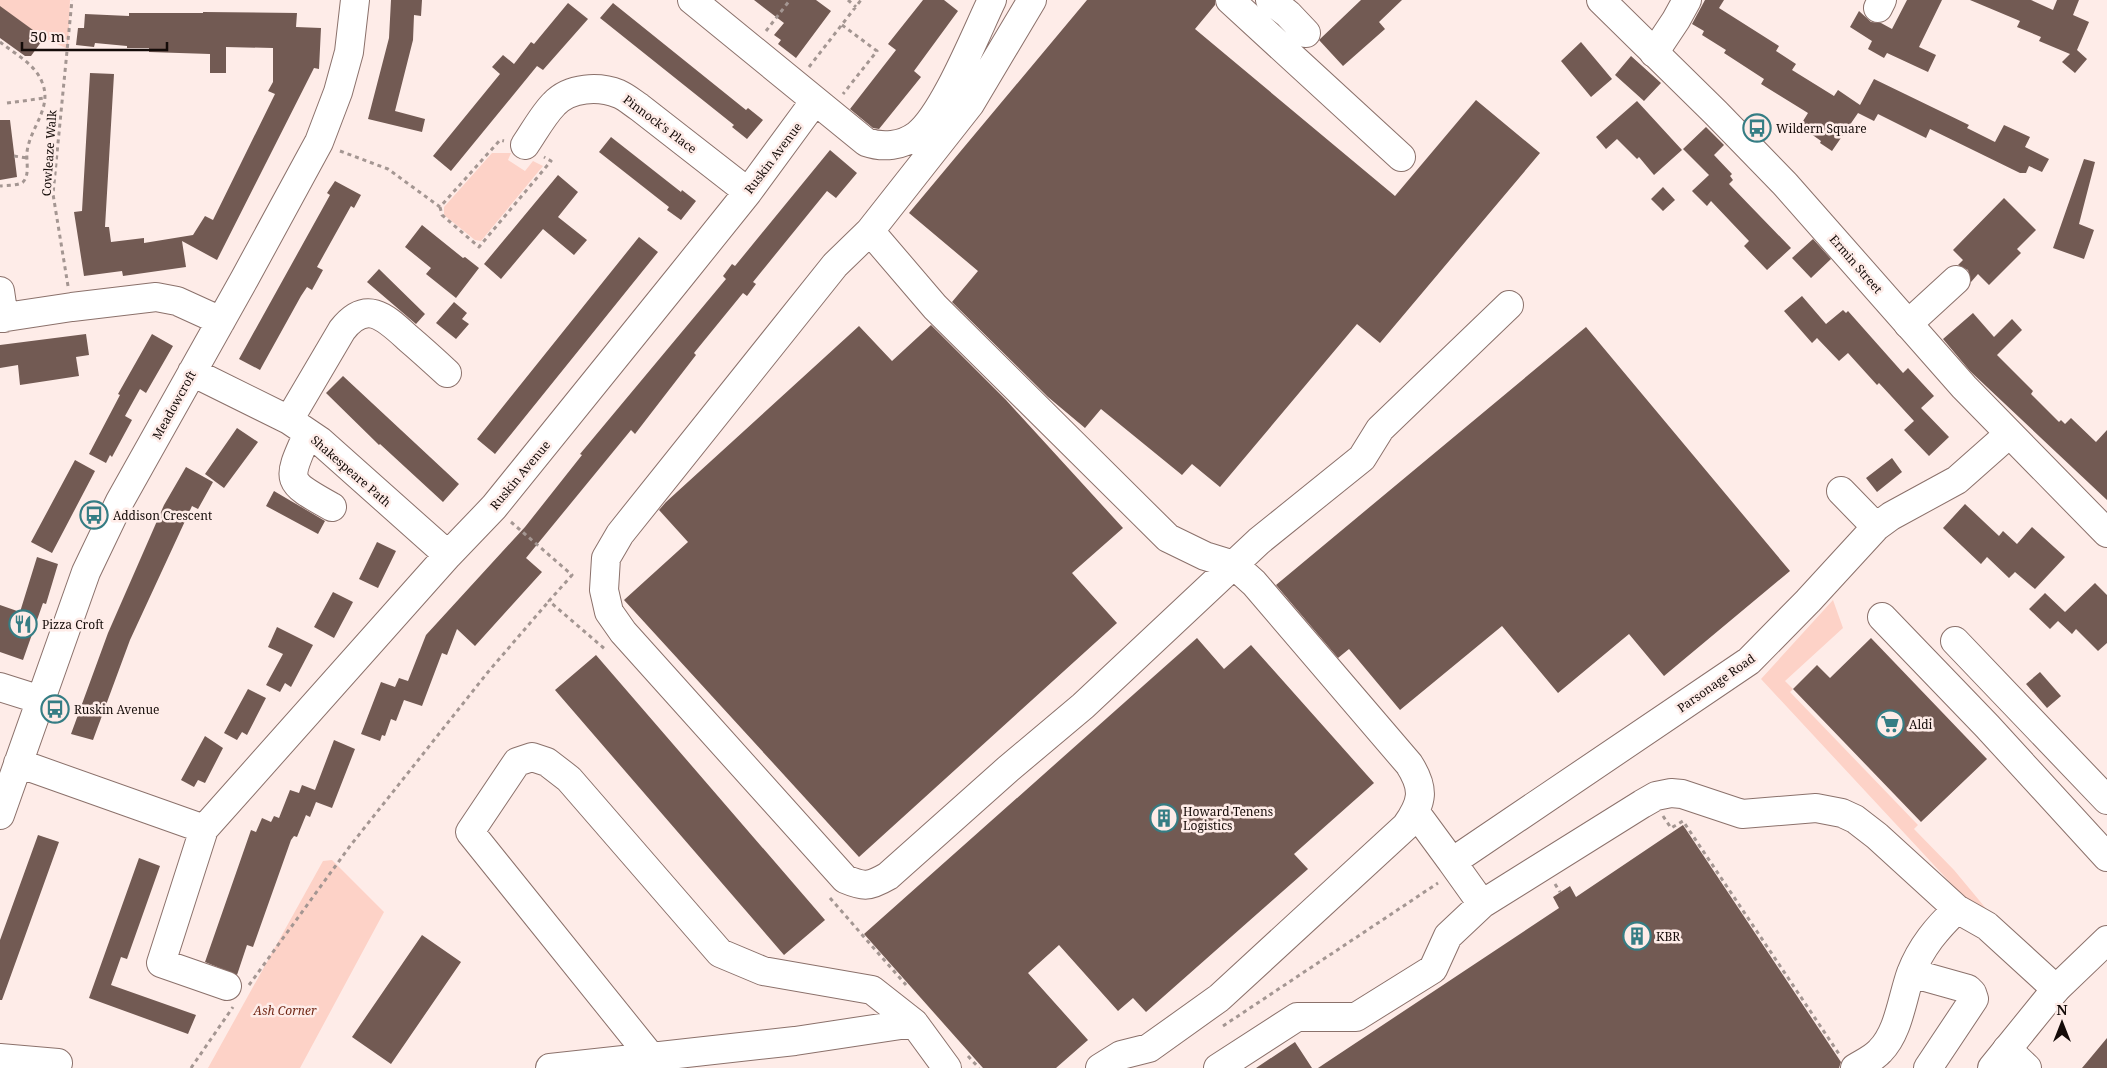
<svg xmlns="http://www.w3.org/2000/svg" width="2107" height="1068" viewBox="0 0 2107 1068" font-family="'Noto Serif',serif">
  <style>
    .green { fill: #fdd2c7 }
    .building { fill: #725a53 }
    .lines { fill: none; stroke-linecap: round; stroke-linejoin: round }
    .minor-casing { stroke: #8b716b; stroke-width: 30 }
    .major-casing { stroke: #8b716b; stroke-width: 30 }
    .path { stroke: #a49692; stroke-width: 3; stroke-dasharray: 4 4; stroke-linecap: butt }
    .minor { stroke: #fff; stroke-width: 28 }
    .major { stroke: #fff; stroke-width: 28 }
    .labels { text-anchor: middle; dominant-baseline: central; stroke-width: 5; stroke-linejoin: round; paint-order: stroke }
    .street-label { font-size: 12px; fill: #140b08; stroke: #feece8 }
    .poi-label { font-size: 12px; fill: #140b08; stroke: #feece8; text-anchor: start }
    .park-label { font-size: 12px; font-style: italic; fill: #702715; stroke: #feece8 }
  </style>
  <rect width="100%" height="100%" fill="#feece8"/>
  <path class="green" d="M0 0H70L68 49 44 38 0 7Z
    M492 153H511L508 160 525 171 533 161 543 166 481 241 475 240 444 215V207Z
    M1833 600 1843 628 1785 681 1793 689 1790 692 1918 825 1914 829 1954 870 1998 923 1984 917 1959 892 1761 679Z
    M332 860 384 912 300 1068H208L323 861Z"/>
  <path class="building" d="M391 0H422L421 16 414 15 413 40 395 111 425 119 422 132 368 119 389 38Z
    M754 0H816L831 11 796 58 778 44 781 40 774 35 784 23Z
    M923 0H944L958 11 914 71 921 77 879 129 873 128 850 109 896 50 888 44Z
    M1087 0H1215V5L1195 29 1395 196 1476 100 1540 153 1380 343 1357 324 1220 487 1192 464 1182 475 1101 409 1085 428 1048 397 952 302 978 271 909 213Z
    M1361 0H1402L1379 22 1385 29 1343 66 1319 40Z
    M1705 0H1724L1719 8 1779 46 1776 51 1796 64 1792 70 1834 96 1838 90 1860 105 1874 79 1969 125 1967 128 1995 142 2004 125 2030 137 2025 147 2049 159 2042 172 2029 166 2026 173H2020L1930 129 1926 138 1878 114 1874 121 1858 113 1832 151 1820 143 1821 141 1800 126 1808 113 1761 84 1764 79 1724 53 1726 50 1702 35 1704 31 1692 24Z
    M1907 0H1942L1919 47 1936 55 1928 72 1887 53 1884 58 1868 49 1872 41 1850 27 1859 11 1871 22 1881 23 1892 29Z
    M1970 0H2031L2053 10 2057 0H2079L2073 15 2089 22 2077 50 2087 59 2075 73 2062 62 2070 54 2039 41 2041 37 2017 27 2020 21Z
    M568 3 588 19 543 70 537 66 451 171 433 156 500 74 492 67 503 55 514 64 531 42 534 44Z
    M613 3 746 110 748 108 763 120 747 139 732 127 734 125 600 18Z
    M0 6 44 38 31 56H25L0 38Z
    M203 12 297 13 296 27 321 28 319 69 314 68 217 260 182 241 186 267 123 276 122 271 84 276 74 212 82 211 90 73 114 74 105 227H109L111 242 144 238V243L193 235 205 216 213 220 275 94 268 91 273 82V48L226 47V73H210V54L149 52V48H127V46L95 43 94 47 76 45 78 28H84L85 14 129 16V13H203Z
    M1581 42 1612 79 1591 97 1561 61Z
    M1631 56 1661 83 1644 101 1615 75Z
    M1637 101 1682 150 1654 175 1639 157 1637 159 1617 139 1606 149 1596 137Z
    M0 120H10L17 177 0 180Z
    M1706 127 1724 145 1714 155 1732 174 1730 176 1733 180 1729 184 1791 248 1767 270 1744 246 1749 241 1711 201 1707 206 1692 191 1709 175 1683 149Z
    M611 137 681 192 682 190 696 201 681 220 667 210 669 207 599 152Z
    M830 150 857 173 836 198 827 191 753 282 756 284 747 296 743 293 694 353 696 355 635 434 631 430 526 558 542 572 475 646 457 629 447 655 442 653 422 706 404 700 396 721 391 719 385 736 382 735 380 741 361 734 381 682 395 687 399 678 408 681 426 635 525 527 582 455 580 454 726 279 723 276 732 264 735 266Z
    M2084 159 2095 162 2079 224 2094 230 2084 259 2053 248Z
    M558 175 578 192 558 217 587 240 574 255 543 229 501 279 484 264Z
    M335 181 361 195 354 208 351 206 317 267 323 270 312 290 307 287 301 296 260 370 239 359 330 195 327 193Z
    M1663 187 1675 200 1663 211 1651 199Z
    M2004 198 2036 230 2017 249 2021 253 1989 285 1978 274 1971 282 1968 270 1958 265 1963 260 1953 250Z
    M422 225 463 258 465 257 479 268 456 298 426 274 431 268 405 247Z
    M639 237 658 252 495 454 477 439Z
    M1813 239 1831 259 1811 278 1792 258Z
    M379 269 425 314 416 324 367 282Z
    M1802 296 1826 324 1843 310 1846 313 1848 311 1903 373 1908 368 1934 396 1921 408 1949 437 1929 456 1904 430 1914 421 1879 383 1877 385 1848 353 1839 361 1817 338 1812 343 1784 311Z
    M454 302 467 313 462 319 469 324 456 339 436 323Z
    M1973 313 1994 337 2012 319 2022 330 1997 355 2033 391 2031 394 2059 422 2061 420 2065 424 2071 418 2096 442 2107 430V500L1970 371 1943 339Z
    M931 325 1006 400 1123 528 1072 573 1117 623 859 857 624 600 688 542 659 510 666 502 859 326 892 361Z
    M1586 327 1790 571 1664 676 1629 634 1558 693 1502 626 1400 710 1349 649 1338 658 1276 585Z
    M86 334 89 355 76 357 79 376 20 385 18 365 0 368V345Z
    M152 334 173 346 146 393 140 389 125 416 132 420 112 457 110 455 106 463 89 454 120 395 118 394Z
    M343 376 459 484 443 502 380 444 379 445 326 393Z
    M237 428 258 442 224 488 205 474Z
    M1892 458 1902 472 1877 492 1866 478Z
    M75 460 95 471 52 553 31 542Z
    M186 467 213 482 198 509 192 506 130 640 93 740 71 734 108 633 164 505Z
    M274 491 325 521 318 534 266 506Z
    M1965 504 1999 536 2003 531 2017 544 2032 527 2065 557 2035 589 2015 572 2009 578 1987 557 1981 564 1943 528Z
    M377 542 396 551 378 588 359 579Z
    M37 557 58 564 46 604 43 603 23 660 0 652V605L20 612Z
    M2095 583 2107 595V643L2098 651 2076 629 2072 634 2058 621 2050 629 2029 609 2045 593 2065 612Z
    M333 592 353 602 334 638 314 627Z
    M277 627 313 645 291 687 285 683 280 692 266 685 283 654 268 647Z
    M1197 638 1224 669 1251 645 1374 783 1294 854 1308 869 1146 1012 1133 998 1118 1011 1059 945 1028 973 1088 1040 1056 1068H983L864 934Z
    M1871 638 1987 759 1921 822 1793 689 1817 665 1830 678Z
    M596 655 825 920 784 955 555 690Z
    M2040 672 2061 696 2047 708 2026 684Z
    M248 689 266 698 247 735 242 732 237 740 224 733Z
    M205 736 223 748 205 783 198 780 194 787 181 780Z
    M334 740 355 749 332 808 316 802 310 817 306 815 297 837 294 836 291 840 253 947 247 945 237 975 205 962 251 830 256 832 262 818 271 822 274 816 279 818 290 790 299 793 302 785 315 790Z
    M1683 825 1841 1062 1839 1068H1318L1559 908 1553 897 1570 886 1576 897Z
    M38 835 59 842 2 1000H0V940Z
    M139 858 160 866 127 959 121 957 111 985 196 1015 188 1034 89 998Z
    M422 935 461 962 391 1064 352 1037Z
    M2107 1038V1068H2082Z
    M1295 1042 1312 1068H1256Z"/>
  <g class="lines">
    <g class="minor-casing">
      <path id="minor" d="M692 0 866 142C883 148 902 146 917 135 944 114 976 33 992 0
        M1032 0 970 104 870 231 835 265 620 534 606 558 604 590 609 612 623 632 845 879C864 887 869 887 888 876L1008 769 1083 706 1259 541 1362 458 1380 429 1509 305
        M1230 0 1401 157
        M1270 0 1288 14 1306 33
        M1878 8 1882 0
        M1654 53 1676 20 1687 0
        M525 145C534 132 543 115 554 104 570 87 599 86 619 94 626 97 633 103 639 107L748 192
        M870 231 935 307 1168 538 1205 556 1234 565 1254 583 1409 764C1425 789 1423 802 1406 826L1219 998 1149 1048 1121 1055 1100 1068
        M0 291 4 318
        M0 318 72 307 156 297 177 301 221 321
        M1908 324 1956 280
        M192 372 289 420 320 441 448 555
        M289 420 342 330C367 298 386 318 409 339 422 350 434 361 447 373
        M308 433C286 482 285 481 332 507
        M1841 491 1876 527
        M1882 617 1987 726 2107 857
        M1955 641 2107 800
        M0 687 41 700
        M18 763 204 829 448 555 494 507 679 278 748 192 814 102
        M1416 813 1452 862 1749 661 1808 601 1876 527 1891 516 1957 480 2009 434
        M0 815 86 572 120 501 245 278 319 142 338 92 349 52 355 0
        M204 829 161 963 227 986
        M1452 862 1482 904
        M1911 973 1968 989 1972 993 1974 999 1928 1068
        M914 1023 795 1041 651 1057 470 832 517 762 532 757 547 762 569 779 720 953 763 971 872 990 914 1023 947 1068
        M2007 1049 2027 1068
        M0 1058 58 1063
        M550 1068 651 1057
        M1218 1068 1297 1017H1356L1433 969 1448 936 1482 904 1642 804 1656 796 1671 793 1682 794 1742 814 1816 808 1842 813 1855 819 1877 836 1957 909
        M1855 1068C1863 1063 1874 1058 1880 1051 1899 1032 1902 998 1911 973 1921 947 1937 928 1957 909L1987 926 2056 989"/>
    </g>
    <g class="major-casing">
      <path id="major" d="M1601 0 1716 113 1785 184 1964 387 2107 533
        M1992 1068 2056 989 2107 940"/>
    </g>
    <path class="path" d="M848 0 856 7
      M842 25 877 51 843 94
      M766 31 790 0
      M0 42C15 54 35 64 42 82 53 108 30 127 27 152 26 161 30 175 23 182 18 186 6 185 0 186
      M809 67 861 0
      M7 103 45 98
      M340 151 388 169 440 207 500 140 504 141
      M14 156 27 158
      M440 207 442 215 479 247 551 161 544 157
      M68 286 53 194 72 0
      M511 522 572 575 549 601 606 650
      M1663 816 1671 828 1683 821 1839 1054
      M1555 884 1560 892
      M830 898 906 985
      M249 985 350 846 488 672 549 601
      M1223 1026 1438 883
      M968 1056 979 1068
      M191 1068 233 1007"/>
    <use href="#minor" class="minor"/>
    <use href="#major" class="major"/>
  </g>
  <defs>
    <g id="bus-ring" transform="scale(1.4375)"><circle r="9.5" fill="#feece8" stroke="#357d84" stroke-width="1.5"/><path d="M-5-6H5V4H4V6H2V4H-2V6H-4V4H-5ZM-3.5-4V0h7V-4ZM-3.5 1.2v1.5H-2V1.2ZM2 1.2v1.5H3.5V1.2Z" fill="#357d84"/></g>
    <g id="restaurant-ring" transform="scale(1.4375)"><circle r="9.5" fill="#feece8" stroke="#357d84" stroke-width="1.5"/><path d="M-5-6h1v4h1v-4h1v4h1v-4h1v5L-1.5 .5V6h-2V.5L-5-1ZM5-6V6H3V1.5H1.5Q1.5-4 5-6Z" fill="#357d84"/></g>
    <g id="supermarket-ring" transform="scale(1.4375)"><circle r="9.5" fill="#feece8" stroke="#357d84" stroke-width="1.5"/><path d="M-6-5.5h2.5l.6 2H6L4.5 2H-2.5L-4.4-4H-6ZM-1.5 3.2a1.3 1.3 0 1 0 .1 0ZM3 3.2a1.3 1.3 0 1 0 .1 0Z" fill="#357d84"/></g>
    <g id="building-ring" transform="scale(1.4375)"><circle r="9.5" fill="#feece8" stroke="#357d84" stroke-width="1.5"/><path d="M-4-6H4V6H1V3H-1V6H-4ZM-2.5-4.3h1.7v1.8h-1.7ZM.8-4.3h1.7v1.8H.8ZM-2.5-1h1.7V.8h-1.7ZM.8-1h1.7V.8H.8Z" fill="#357d84"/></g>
  </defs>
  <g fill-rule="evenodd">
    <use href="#bus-ring" x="1757" y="128"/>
    <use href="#bus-ring" x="94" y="515"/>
    <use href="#restaurant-ring" x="23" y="624"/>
    <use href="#bus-ring" x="55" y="709"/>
    <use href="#supermarket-ring" x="1890" y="724"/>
    <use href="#building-ring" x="1164" y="818"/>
    <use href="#building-ring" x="1637" y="936"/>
  </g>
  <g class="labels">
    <g class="street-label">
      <text transform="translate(660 124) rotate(37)">Pinnock's Place</text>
      <text transform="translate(49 153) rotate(-86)">Cowleaze Walk</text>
      <text transform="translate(773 158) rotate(-53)">Ruskin Avenue</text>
      <text transform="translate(1856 264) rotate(49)">Ermin Street</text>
      <text transform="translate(174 405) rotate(-61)">Meadowcroft</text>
      <text transform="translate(351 471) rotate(41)">Shakespeare Path</text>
      <text transform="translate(520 475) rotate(-50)">Ruskin Avenue</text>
      <text transform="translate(1716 683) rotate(-35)">Parsonage Road</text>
    </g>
    <g class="poi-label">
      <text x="1776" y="128">Wildern Square</text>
      <text x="113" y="515">Addison Crescent</text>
      <text x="42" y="624">Pizza Croft</text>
      <text x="74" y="709">Ruskin Avenue</text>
      <text x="1909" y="724">Aldi</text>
      <text x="1183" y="811">Howard Tenens<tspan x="1183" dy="14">Logistics</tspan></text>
      <text x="1656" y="936">KBR</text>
    </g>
    <g class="park-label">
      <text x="285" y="1010">Ash Corner</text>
    </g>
  </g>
  <g transform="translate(2062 1023)" stroke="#feece8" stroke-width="4" paint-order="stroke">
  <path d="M0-4L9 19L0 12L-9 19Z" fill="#140b08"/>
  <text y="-8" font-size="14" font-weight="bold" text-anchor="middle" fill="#140b08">N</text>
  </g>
  <path d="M22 42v8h145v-8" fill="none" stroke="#140b08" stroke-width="2.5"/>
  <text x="30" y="42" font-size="15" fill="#140b08" stroke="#feece8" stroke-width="4" paint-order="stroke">50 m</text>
</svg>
